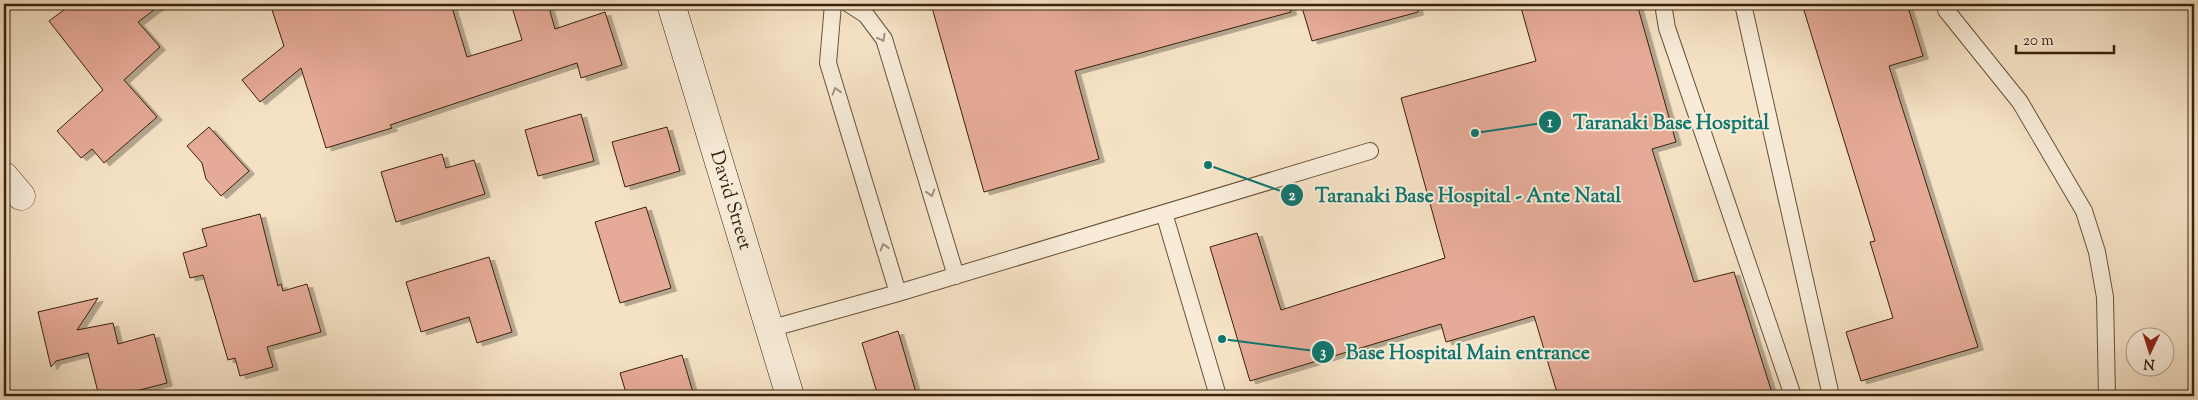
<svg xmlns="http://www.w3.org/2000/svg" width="2198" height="400" viewBox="0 0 2198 400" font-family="'Sorts Mill Goudy',serif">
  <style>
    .building { fill: #e6ab98; stroke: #38220c; filter: url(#shadow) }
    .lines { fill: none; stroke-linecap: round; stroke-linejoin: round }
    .lane-casing { stroke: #67523a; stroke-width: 18 }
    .street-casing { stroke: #67523a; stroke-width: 29 }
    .secondary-casing { stroke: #38220c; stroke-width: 29 }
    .lane { stroke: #f8ecd9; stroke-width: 16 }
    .street { stroke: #f8ecd9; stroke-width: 28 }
    .secondary { stroke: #f8ecd9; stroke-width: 28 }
    .oneway { stroke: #a2917d }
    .labels { text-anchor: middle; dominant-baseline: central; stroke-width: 4; stroke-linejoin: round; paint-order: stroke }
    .street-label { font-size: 19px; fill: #38220c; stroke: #f8ecd9 }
    .leader { fill: none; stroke: #0f766e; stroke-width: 2 }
    .callout-dot { fill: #0f766e; stroke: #f8ecd9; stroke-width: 2 }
    .mark-label { font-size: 15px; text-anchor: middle; font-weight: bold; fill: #fff }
    .callout-label { font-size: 20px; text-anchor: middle; font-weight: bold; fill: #0f766e; stroke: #f8ecd9; stroke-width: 4; stroke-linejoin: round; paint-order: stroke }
  </style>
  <defs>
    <filter id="shadow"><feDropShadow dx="5.5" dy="3" stdDeviation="0" flood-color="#0004"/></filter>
  </defs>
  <rect width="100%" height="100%" fill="#f5e2c5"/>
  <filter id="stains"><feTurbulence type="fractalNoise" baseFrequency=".004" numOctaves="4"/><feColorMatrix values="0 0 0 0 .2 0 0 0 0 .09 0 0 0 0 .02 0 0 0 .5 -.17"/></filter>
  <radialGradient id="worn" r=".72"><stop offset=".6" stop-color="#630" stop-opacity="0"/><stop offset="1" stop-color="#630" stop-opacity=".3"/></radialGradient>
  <path class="building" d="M72 4H162L138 22 160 47 124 80 157 117 104 163 92 149 81 158 57 131 103 90 49 21Z
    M270 4H451L467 57 522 40 511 4H548L555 29 605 12 622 65 581 78 577 63 390 125 392 128 326 148 301 68 260 102 242 80 284 46Z
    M931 4H1290L1291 12 1075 71 1099 159 984 192Z
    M1301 4H1417L1418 12 1312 41Z
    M1520 4H1637L1676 142 1652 149 1694 282 1734 272 1773 396H1558L1534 316 1446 342 1441 324 1250 381 1210 247 1257 233 1281 310 1445 258 1401 98 1536 61Z
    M1802 4H1907L1923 56 1889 66 1978 347 1861 381 1846 332 1893 318 1870 242 1875 241Z
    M581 114 594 161 538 176 525 130Z
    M209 127 249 171 221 196 206 179 202 163 187 146Z
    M667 127 680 171 625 187 612 142Z
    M442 154 446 168 474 160 485 194 396 222 381 172Z
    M646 207 671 288 620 303 595 222Z
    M260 214 278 286 281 284 283 291 307 284 321 332 267 347 273 367 240 376 235 358 228 360 203 275 190 278 183 253 207 246 202 229Z
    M489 257 512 332 477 343 469 317 421 332 406 282Z
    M98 298 77 330 113 323 118 344 154 334 167 383 116 396H99L88 353 56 361 51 367 38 312Z
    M898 331 917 396H878L862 343Z
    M682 355 694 396H627L620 373Z"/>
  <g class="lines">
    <g class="lane-casing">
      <path id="lane" d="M833 4 828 63 898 293
        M849 4 866 15 884 39 956 276
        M1663 4 1667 28 1793 396
        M1743 4 1831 396
        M1946 10 2020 102 2084 211 2097 252 2105 297 2107 396
        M1164 213 1218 396
        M769 329 898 293 1370 151"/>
    </g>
    <g class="street-casing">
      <path id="street" d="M4 176 21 196"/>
    </g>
    <g class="secondary-casing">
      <g id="secondary">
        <path id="s1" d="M671 4 790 396"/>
      </g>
    </g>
    <use href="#lane" class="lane"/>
    <use href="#street" class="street"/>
    <use href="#secondary" class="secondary"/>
  </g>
  <defs><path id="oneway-chevron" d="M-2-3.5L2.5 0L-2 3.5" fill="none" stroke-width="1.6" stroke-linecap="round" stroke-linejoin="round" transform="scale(1.25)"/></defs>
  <g class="oneway">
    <use href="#oneway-chevron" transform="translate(882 38) rotate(61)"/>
    <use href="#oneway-chevron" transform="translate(836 91) rotate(-107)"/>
    <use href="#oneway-chevron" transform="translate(931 193) rotate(73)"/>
    <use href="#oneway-chevron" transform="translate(884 247) rotate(-107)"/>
  </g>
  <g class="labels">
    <g class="street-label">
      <text stroke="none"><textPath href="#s1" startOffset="205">David Street</textPath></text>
    </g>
  </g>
  <path class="leader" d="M1475 133L1550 122M1208 165L1292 195M1222 339L1323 352"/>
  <g class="callout-dot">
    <circle cx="1475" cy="133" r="5"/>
    <circle cx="1208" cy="165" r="5"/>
    <circle cx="1222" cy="339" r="5"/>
    <circle cx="1550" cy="122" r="12"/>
    <circle cx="1292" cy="195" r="12"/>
    <circle cx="1323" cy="352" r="12"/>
  </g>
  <g class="mark-label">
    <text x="1550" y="127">1</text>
    <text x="1292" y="200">2</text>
    <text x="1323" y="357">3</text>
  </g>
  <g class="callout-label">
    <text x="1671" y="129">Taranaki Base Hospital</text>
    <text x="1468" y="202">Taranaki Base Hospital - Ante Natal</text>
    <text x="1468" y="359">Base Hospital Main entrance</text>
  </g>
  <rect width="2198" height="400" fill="none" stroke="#f5e2c5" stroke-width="20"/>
  <rect x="5" y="5" width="2188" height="390" fill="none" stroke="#38220c" stroke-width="2.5"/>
  <rect x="10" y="10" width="2178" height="380" fill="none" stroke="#38220c"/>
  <g transform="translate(2150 352) rotate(184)"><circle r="24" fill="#f8ecd9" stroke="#ab9b87"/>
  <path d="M0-4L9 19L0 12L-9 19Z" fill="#8f2418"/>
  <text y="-8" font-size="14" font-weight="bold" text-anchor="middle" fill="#38220c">N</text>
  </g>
  <path d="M2016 45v8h98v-8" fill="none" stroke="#38220c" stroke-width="2.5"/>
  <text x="2023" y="45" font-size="15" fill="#38220c" stroke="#f8ecd9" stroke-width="4" paint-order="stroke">20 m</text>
  <rect width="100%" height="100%" filter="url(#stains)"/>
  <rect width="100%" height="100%" fill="url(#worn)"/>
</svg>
